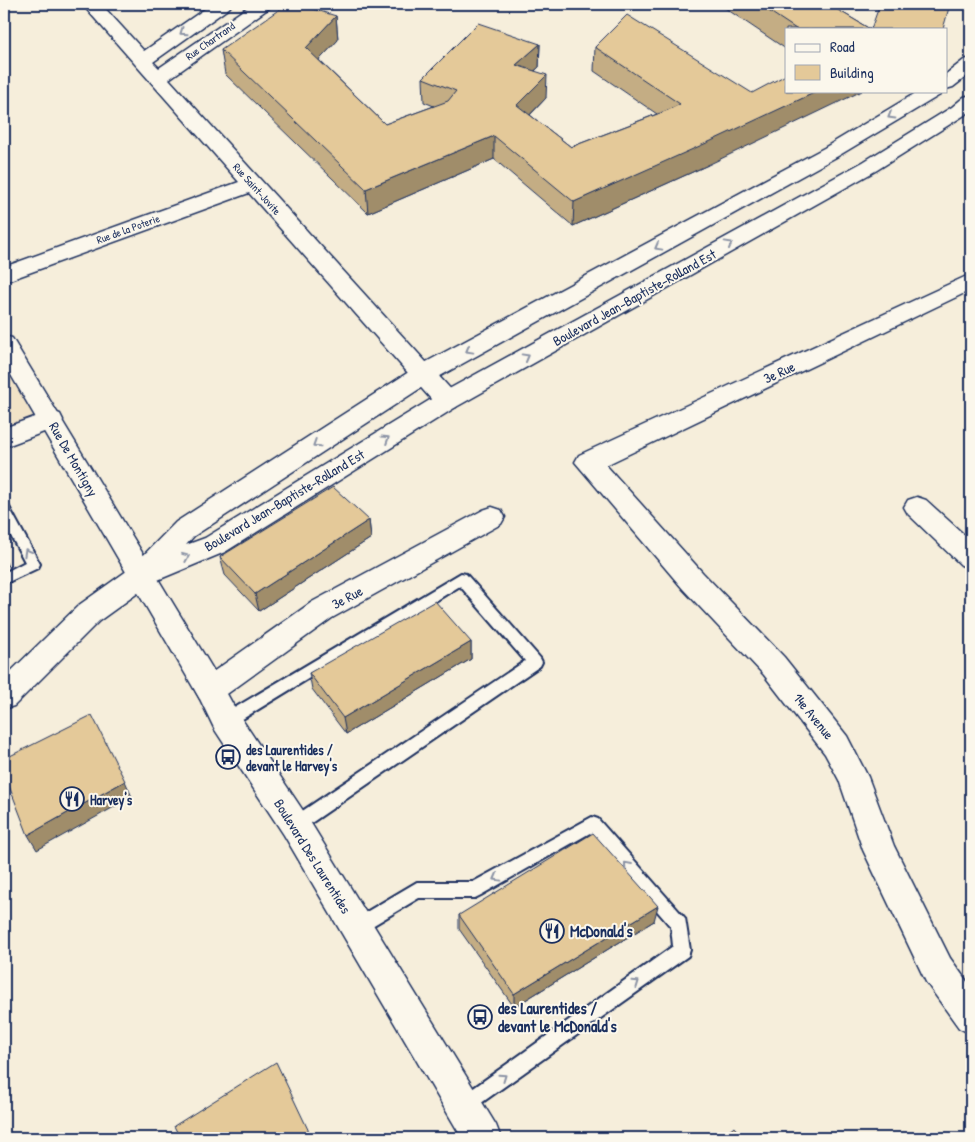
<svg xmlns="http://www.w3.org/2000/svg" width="975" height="1142" viewBox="0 0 975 1142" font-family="'Patrick Hand',sans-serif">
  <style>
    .built { fill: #f1e3c7 }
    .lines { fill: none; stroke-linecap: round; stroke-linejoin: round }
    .service-casing { stroke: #1b2f5e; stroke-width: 4 }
    .minor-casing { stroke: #1b2f5e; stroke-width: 3 }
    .tertiary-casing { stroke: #1b2f5e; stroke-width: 3 }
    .primary-casing { stroke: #1b2f5e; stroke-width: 3 }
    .service { fill: #fbf7ec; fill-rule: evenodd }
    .minor { fill: #fbf7ec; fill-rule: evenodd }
    .tertiary { fill: #fbf7ec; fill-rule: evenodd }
    .primary { fill: #fbf7ec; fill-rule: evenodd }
    .wall { fill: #c4ad84; stroke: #1b2f5e }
    .shaded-wall { fill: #a08d6b; stroke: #1b2f5e }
    .building { fill: #e4c999; stroke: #1b2f5e }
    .oneway { stroke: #8b93a5 }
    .labels { text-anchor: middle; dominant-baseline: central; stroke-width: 4; stroke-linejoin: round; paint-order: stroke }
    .far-street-label { font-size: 11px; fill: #1b2f5e; stroke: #fbf7ec }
    .street-label { font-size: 14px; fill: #1b2f5e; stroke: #fbf7ec }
    .poi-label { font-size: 14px; font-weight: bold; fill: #1b2f5e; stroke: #fbf7ec; text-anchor: start }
    .near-poi-label { font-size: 16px; font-weight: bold; fill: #1b2f5e; stroke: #fbf7ec; text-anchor: start }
  </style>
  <rect width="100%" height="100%" fill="#f6eedb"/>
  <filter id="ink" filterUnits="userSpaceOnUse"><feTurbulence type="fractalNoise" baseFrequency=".02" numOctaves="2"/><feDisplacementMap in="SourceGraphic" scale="10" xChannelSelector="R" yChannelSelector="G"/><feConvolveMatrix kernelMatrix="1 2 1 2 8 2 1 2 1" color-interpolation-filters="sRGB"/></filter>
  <g filter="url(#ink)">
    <path class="built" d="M4 342 51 420 4 443Z"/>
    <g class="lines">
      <g class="service-casing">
        <path id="service" d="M4 506 9 507 40 564 38 568 4 584V573L25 562 4 523Z
          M461 573 466 574 540 658 542 662 540 666 301 830 295 832 289 830 287 825 289 820 525 661 460 586 231 726 226 727 221 726 218 721 221 716Z
          M592 817 598 819 685 918 690 950 688 956 470 1111 464 1114 458 1111 455 1105 458 1099 673 946 671 927 590 833 481 895 475 898H419L357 935 351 933 349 927 351 921 417 882H473Z"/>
      </g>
      <g class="minor-casing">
        <path id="minor" d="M82 4H101L144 51 212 4H232L229 8 153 62 159 68 252 4H272L269 8 169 79 456 395 459 401 456 407 447 410 438 407 249 193 4 282V267L239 182Z
          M971 274V290L606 465 703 573 784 657 847 736 868 777 894 846 950 958 971 987V1034L959 1028 926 982 863 850 839 780 825 754 764 675 683 589 575 462 579 455Z
          M51 411 60 414 63 420 60 426 4 447V428Z
          M917 497 926 500 971 541V568L961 565 908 514 904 507 908 500Z
          M492 507 501 510 505 517 501 524 332 618 220 699 210 702 200 699 195 690 200 681 312 602 483 510Z"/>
      </g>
      <g class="tertiary-casing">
        <path id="tertiary" d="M971 58V73L953 87 946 89V74L964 60Z
          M919 91H943L940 95 838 156 433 380 194 536 186 545 205 538 438 395 863 162 952 107 964 97 971 95V111L877 170 456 407 225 552 153 582 99 621 14 706 4 709V678L79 605 131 568 176 522 415 368 824 148Z"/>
      </g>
      <g class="primary-casing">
        <path id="primary" d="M4 336 12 338 220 681 237 712 306 815 496 1125 501 1138H462L284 835 215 730 200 699 4 363Z"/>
      </g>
      <use href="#service" class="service"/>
      <use href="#minor" class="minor"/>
      <use href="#tertiary" class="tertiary"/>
      <use href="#primary" class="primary"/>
    </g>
    <path class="wall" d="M719 4H828L870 29H786V49Z
      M336 16 338 40 319 60 385 124 434 106 424 102 423 78 540 44 539 67 535 71 546 98 530 115 571 147 657 114 594 71 595 47 752 93 708 165 573 226 494 159 368 213 225 74 221 50Z
      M369 520 371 538 259 611 225 575 220 557Z
      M471 642V659L346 734 312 689 309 673Z
      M459 915 654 921 514 1007 459 929Z"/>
    <path class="shaded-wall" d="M336 16 338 40 309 71 306 48Z
      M540 44 539 67 515 88 516 65Z
      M547 75 546 98 516 129 517 105Z
      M818 91H862L708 165 573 226 574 202Z
      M494 136V159L368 213 366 189Z
      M369 520 371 538 259 611 255 594Z
      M4 558 8 567 4 569Z
      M471 642V659L346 734 343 718Z
      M125 781 132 797 37 850 28 835Z
      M658 906 654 921 514 1007V994Z"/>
    <path class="building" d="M287 4H297L336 16 306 48 385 124 448 101 456 91 423 78 478 23 540 44 516 65 547 75 517 105 571 147 668 110 680 104 595 47 627 15 752 93 786 75V91H818L711 141 574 202 494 136 366 189 221 50Z
      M758 4H828L870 29H796Z
      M880 4H950L943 29H871Z
      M333 487 369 520 255 594 220 557Z
      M435 601 471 642 343 718 309 673Z
      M92 715 125 781 28 835 4 773V759Z
      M593 833 658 906 514 994 459 915Z
      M276 1062 312 1138H180L174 1126Z
      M734 1127 743 1138H721Z"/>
    <defs><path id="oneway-chevron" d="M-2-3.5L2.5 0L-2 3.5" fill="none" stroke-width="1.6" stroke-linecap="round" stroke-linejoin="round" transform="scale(1.25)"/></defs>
    <g class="oneway">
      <use href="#oneway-chevron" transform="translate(183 32) rotate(145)"/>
      <use href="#oneway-chevron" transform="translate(891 116) rotate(149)"/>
      <use href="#oneway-chevron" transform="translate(729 244) rotate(-29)"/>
      <use href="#oneway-chevron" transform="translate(658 247) rotate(151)"/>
      <use href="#oneway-chevron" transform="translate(469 350) rotate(151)"/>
      <use href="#oneway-chevron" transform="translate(526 357) rotate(-29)"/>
      <use href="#oneway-chevron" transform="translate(386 439) rotate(-32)"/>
      <use href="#oneway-chevron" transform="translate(316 444) rotate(147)"/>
      <use href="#oneway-chevron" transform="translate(27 552) rotate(-119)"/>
      <use href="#oneway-chevron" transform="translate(186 557) rotate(-22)"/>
      <use href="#oneway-chevron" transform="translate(627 865) rotate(-131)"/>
      <use href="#oneway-chevron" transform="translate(497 878) rotate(151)"/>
      <use href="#oneway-chevron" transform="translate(636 983) rotate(-35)"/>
      <use href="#oneway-chevron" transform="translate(503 1077) rotate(-35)"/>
    </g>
  </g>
  <defs>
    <g id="bus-ring" transform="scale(1.25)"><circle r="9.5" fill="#fbf7ec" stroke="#1b2f5e" stroke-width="1.5"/><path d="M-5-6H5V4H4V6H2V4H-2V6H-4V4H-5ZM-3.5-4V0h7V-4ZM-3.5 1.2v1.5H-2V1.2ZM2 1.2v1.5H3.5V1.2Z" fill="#1b2f5e"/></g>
    <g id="restaurant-ring" transform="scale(1.25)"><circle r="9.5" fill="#fbf7ec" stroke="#1b2f5e" stroke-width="1.5"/><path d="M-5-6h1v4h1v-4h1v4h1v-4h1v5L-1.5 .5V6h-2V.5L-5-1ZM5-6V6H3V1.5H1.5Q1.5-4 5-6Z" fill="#1b2f5e"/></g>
  </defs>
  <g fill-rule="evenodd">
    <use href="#bus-ring" x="228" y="757"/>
    <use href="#restaurant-ring" x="72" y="799"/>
    <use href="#restaurant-ring" x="552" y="931"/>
    <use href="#bus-ring" x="480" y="1017"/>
  </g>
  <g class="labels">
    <g class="far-street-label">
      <text transform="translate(210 41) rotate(-35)">Rue Chartrand</text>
      <text transform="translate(257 189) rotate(48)">Rue Saint-Jovite</text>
      <text transform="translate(128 229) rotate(-20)">Rue de la Poterie</text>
    </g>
    <g class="street-label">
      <text transform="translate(634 297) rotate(-29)">Boulevard Jean-Baptiste-Rolland Est</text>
      <text transform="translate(779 372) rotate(-25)">3e Rue</text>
      <text transform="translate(74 459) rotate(60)">Rue De Montigny</text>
      <text transform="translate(284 500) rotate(-31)">Boulevard Jean-Baptiste-Rolland Est</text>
      <text transform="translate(347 597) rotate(-28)">3e Rue</text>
      <text transform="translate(814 716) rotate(51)">14e Avenue</text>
      <text transform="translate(313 856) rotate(58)">Boulevard Des Laurentides</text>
    </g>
    <g class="poi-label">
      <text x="246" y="749">des Laurentides /<tspan x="246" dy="16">devant le Harvey's</tspan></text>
      <text x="90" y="799">Harvey's</text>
    </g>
    <g class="near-poi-label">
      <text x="570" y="931">McDonald's</text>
      <text x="498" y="1008">des Laurentides /<tspan x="498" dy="18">devant le McDonald's</tspan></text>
    </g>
  </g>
  <rect width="975" height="1142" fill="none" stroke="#fbf7ec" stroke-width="20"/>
  <rect x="10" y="10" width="955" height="1122" fill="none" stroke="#1b2f5e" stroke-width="2" filter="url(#ink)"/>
  <rect x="785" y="28" width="162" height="65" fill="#fbf7ec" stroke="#a1a7b3"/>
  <rect x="795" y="44" width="25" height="8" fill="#fbf7ec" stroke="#a1a7b3"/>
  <text x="830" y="52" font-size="15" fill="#1b2f5e">Road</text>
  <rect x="795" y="65" width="25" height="15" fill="#e4c999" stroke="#a1a7b3"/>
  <text x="830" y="78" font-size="15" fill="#1b2f5e">Building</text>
</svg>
